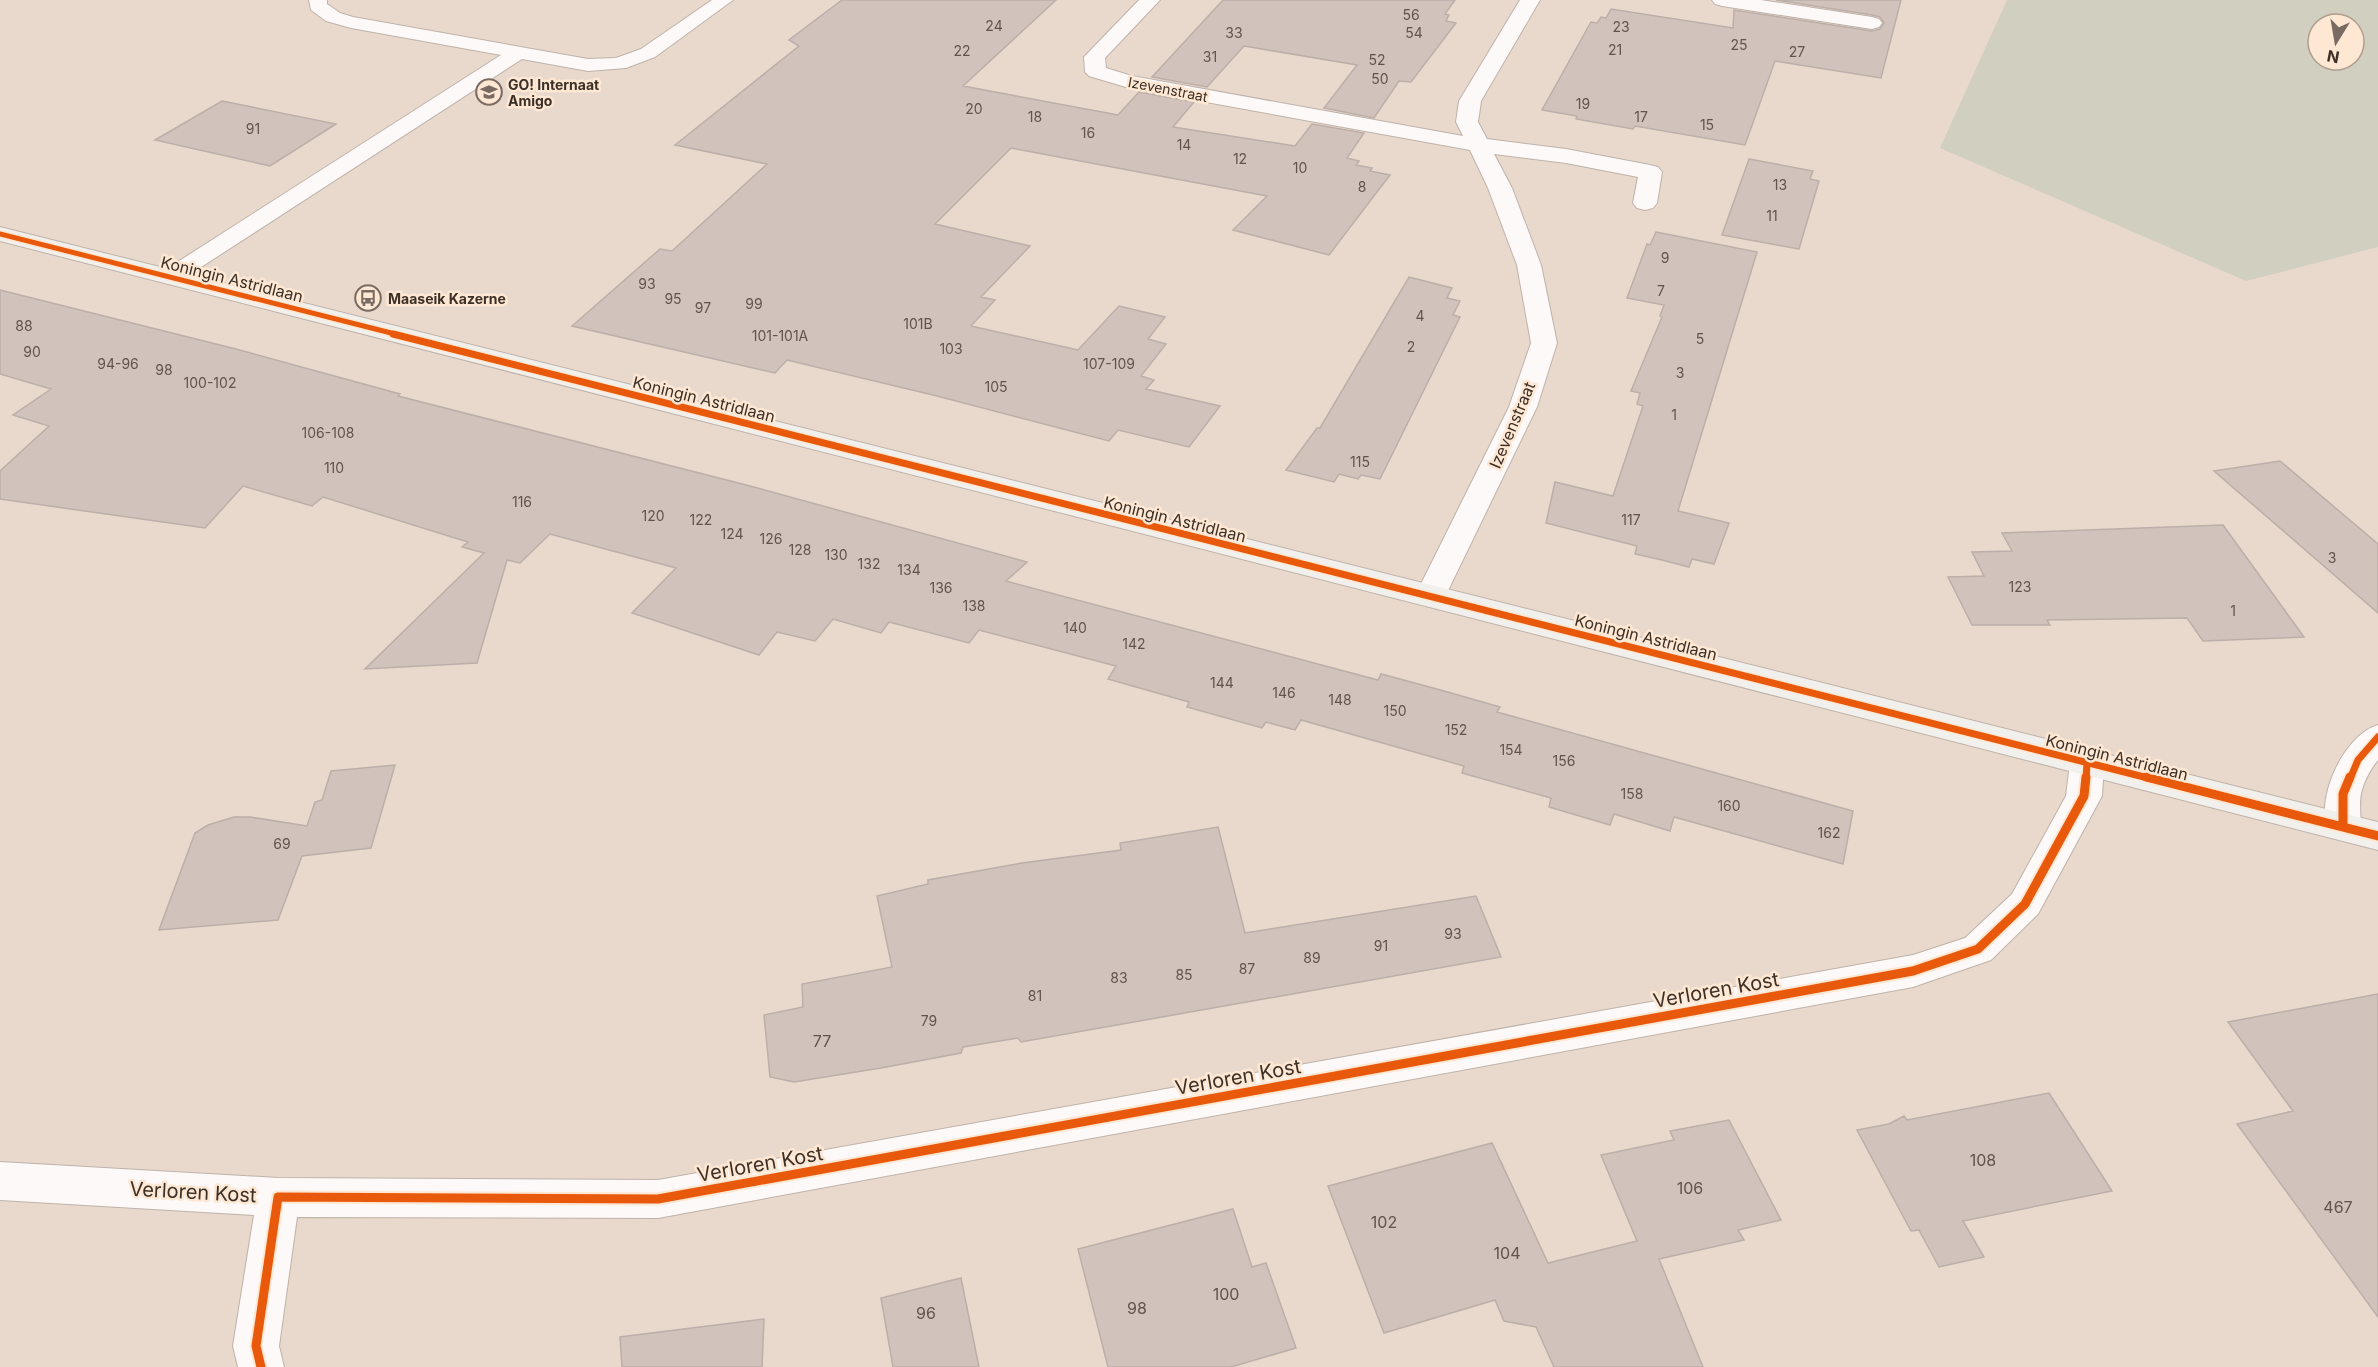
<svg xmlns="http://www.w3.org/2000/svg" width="2378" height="1367" viewBox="0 0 2378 1367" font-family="Inter,sans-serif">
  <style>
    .green { fill: #d1cfbf; fill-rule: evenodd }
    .building { fill: #d1c2bc; stroke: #bcaea8; stroke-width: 1.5 }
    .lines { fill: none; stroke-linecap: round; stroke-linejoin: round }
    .service-casing { stroke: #bfb2a9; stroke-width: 2 }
    .minor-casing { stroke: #bfb2a9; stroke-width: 2 }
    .secondary-casing { stroke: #bfb2a9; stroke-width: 2 }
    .service { fill: #fcf9f8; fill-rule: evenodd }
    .minor { fill: #fcf9f8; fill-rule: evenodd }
    .secondary { fill: #f1f0ec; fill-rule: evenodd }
    .cycleway-far2-casing { stroke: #fee7d3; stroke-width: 8 }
    .cycleway-far1-casing { stroke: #fee7d3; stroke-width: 10 }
    .cycleway-casing { stroke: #fee7d3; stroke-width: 13 }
    .cycleway-far2 { stroke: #e8590c; stroke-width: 5 }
    .cycleway-far1 { stroke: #e8590c; stroke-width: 7 }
    .cycleway { stroke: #e8590c; stroke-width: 9 }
    .labels { text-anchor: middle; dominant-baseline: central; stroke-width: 5; stroke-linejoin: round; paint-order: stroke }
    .number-label { font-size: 14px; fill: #61544c }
    .far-poi-label { font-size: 14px; font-weight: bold; fill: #3c3027; stroke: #fee7d3; text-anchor: start }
    .far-street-label { font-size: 14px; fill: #3c3027; stroke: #fee7d3 }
    .street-label { font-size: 16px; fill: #3c3027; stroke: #fee7d3 }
    .near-number-label { font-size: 16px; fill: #61544c }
    .near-street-label { font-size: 20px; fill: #3c3027; stroke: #fee7d3 }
  </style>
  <rect width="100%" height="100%" fill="#e9d9cd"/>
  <path class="green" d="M2007 0H2378V247L2246 281 1940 148ZM2318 24H2354V60H2318Z"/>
  <path class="building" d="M842 0H1056L963 86 1118 115 1139 92 1194 102 1173 127 1295 146 1312 124 1364 133 1347 158 1359 161 1356 165 1372 168 1370 171 1390 175 1329 255 1233 230 1267 196 1011 148 935 224 1030 246 981 297 995 300 971 326 1078 350 1119 306 1165 317 1148 339 1166 344 1141 376 1154 380 1146 389 1220 406 1189 447 1118 430 1109 441 937 396 787 360 775 373 572 326 660 249 672 251 767 164 675 145 799 46 789 40Z
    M1223 0H1455L1445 14 1449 15 1446 21 1456 23 1411 82 1399 81 1374 118 1324 108 1357 65 1244 46 1207 87 1152 77Z
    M1776 0H1901L1881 78 1775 61 1745 145 1635 126 1633 129 1576 119 1577 116 1542 110 1591 22 1597 23 1601 17 1606 18 1611 9 1733 28 1734 10 1872 31 1880 29 1884 23 1880 17 1872 15Z
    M222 101 336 124 270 166 155 140Z
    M1749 159 1813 171 1810 179 1819 181 1799 249 1722 235Z
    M1656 232 1757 252 1678 511 1729 523 1714 564 1692 559 1689 567 1662 560 1635 554 1637 546 1546 523 1555 482 1613 496 1643 406 1637 404 1640 393 1631 391 1662 317 1660 316 1664 305 1627 298 1647 244 1650 245Z
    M1409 277 1452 288 1447 298 1460 301 1453 315 1460 317 1380 479 1361 475 1358 479 1339 474 1334 482 1286 470 1317 428H1320Z
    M0 290 236 349 400 394 398 396 750 486 1027 562 1006 581 1378 680 1381 674 1437 689 1500 707 1497 712 1853 811 1843 864 1674 817 1670 831 1614 814 1610 825 1549 807 1551 798 1462 773 1464 766 1301 720 1295 730 1266 722 1262 728 1187 707 1189 702 1108 679 1116 666 979 630 969 643 889 622 881 633 833 619 815 641 777 632 759 655 632 613 676 568 550 534 520 563 507 560 477 663 365 669 484 553 462 547 468 542 323 497 312 506 243 486 205 528 0 499V471L49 426 13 415 51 389 0 374Z
    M2280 461 2378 544V613L2214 471Z
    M2223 525 2304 637 2203 641 2187 618 2047 620 2050 625H1972L1948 577 1984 576 1972 552 2012 551 2002 533Z
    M395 765 371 848 302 856 278 920 159 930 195 833 208 825 234 817H250L307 826 315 802 322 800 331 771Z
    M1218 827 1245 933 1476 896 1501 957 1021 1042 1018 1038 963 1047 961 1053 881 1068 794 1082 770 1077 764 1015 803 1007 802 984 892 967 877 896 928 884V880L1022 863 1121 850 1120 843Z
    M2378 994V1317L2237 1124 2293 1111 2228 1022Z
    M2049 1093 2112 1191 1963 1221 1984 1257 1939 1267 1919 1230 1911 1231 1857 1130 1889 1124 1904 1116 1907 1120Z
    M1729 1120 1781 1220 1738 1230 1744 1240 1659 1259 1703 1367H1554L1536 1327 1504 1321 1495 1300 1384 1333 1328 1186 1492 1143 1548 1263 1637 1241 1601 1155 1674 1140 1670 1131Z
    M1233 1209 1252 1267 1266 1263 1296 1348 1231 1367H1108L1078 1249Z
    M961 1278 979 1367H893L881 1298Z
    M764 1319 762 1367H622L620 1337Z"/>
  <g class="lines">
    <g class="service-casing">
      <path id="service" d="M309 0H327V4L340 13 353 17 588 59 616 58 641 49 712 0H733L655 57 626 68 588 71 522 59 178 282 170 284 162 282 158 277 162 272 501 55 351 28 326 21 311 10Z"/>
    </g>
    <g class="minor-casing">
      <path id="minor" d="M1139 0H1160L1105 58 1106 68 1132 76 1463 136 1456 122 1459 101 1520 0H1540L1481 101 1478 122 1487 139 1566 149 1650 165 1658 167 1662 172 1657 203 1653 208 1645 210 1637 208 1633 203 1638 177 1566 163 1494 154 1512 188 1541 265 1557 343 1537 407 1442 603 1431 606 1420 603 1415 596 1509 407 1531 343 1517 265 1488 188 1470 150 1129 88 1089 76 1085 72 1084 57Z
        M1712 0H1761L1872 17 1879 19 1882 23 1879 27 1872 29 1722 6 1715 4Z
        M2378 725V760C2371 768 2363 783 2361 794 2358 810 2364 822 2356 837L2343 840 2330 837C2312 803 2343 735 2378 725Z
        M2087 750 2099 754 2104 763 2102 796 2038 914 1991 960 1913 987 658 1218 297 1217 279 1346 284 1367H238L233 1346 254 1215 0 1200V1162L278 1178 658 1180 1913 955 1965 938 2012 894 2066 796 2070 763 2075 754Z"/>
    </g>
    <g class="secondary-casing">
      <path id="secondary" d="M0 227 2378 822V850L0 241Z"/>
    </g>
    <use href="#service" class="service"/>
    <use href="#minor" class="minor"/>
    <use href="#secondary" class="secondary"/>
    <g class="cycleway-far2-casing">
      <path id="cycleway-far2" d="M0 234 399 335"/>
    </g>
    <g class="cycleway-far1-casing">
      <path id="cycleway-far1" d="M393 334 2152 779
        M2086 779 2087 763
        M2350 779 2358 760 2378 737"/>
    </g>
    <g class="cycleway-casing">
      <path id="cycleway" d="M2146 777 2378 836
        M2343 827V794L2350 777
        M261 1367 256 1346 278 1197 658 1199 1913 971 1978 949 2025 904 2084 796 2086 777"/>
    </g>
    <use href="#cycleway-far2" class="cycleway-far2"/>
    <use href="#cycleway-far1" class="cycleway-far1"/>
    <use href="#cycleway" class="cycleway"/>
  </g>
  <defs>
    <g id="school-ring" transform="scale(1.35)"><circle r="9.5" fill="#fee7d3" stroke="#796b61" stroke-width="1.5"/><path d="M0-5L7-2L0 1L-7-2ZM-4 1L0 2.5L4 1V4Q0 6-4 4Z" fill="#796b61"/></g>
    <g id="bus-ring" transform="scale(1.35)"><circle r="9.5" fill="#fee7d3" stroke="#796b61" stroke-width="1.5"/><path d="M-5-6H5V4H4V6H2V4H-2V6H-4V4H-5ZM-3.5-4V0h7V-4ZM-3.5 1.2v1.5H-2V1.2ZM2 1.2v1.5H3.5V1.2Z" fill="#796b61"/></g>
  </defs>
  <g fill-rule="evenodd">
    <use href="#school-ring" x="489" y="92"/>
    <use href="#bus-ring" x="368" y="298"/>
  </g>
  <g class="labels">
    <g class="number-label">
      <text x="1411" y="14">56</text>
      <text x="994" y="25">24</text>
      <text x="1621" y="26">23</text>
      <text x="1234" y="32">33</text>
      <text x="1414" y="32">54</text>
      <text x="1739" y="44">25</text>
      <text x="1615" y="49">21</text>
      <text x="962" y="50">22</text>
      <text x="1797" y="51">27</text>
      <text x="1210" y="56">31</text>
      <text x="1377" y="59">52</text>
      <text x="1380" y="78">50</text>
      <text x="1583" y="103">19</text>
      <text x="974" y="108">20</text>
      <text x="1035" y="116">18</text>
      <text x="1641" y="116">17</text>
      <text x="1707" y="124">15</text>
      <text x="253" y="128">91</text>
      <text x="1088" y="132">16</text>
      <text x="1184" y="144">14</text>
      <text x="1240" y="158">12</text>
      <text x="1300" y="167">10</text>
      <text x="1780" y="184">13</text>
      <text x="1362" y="186">8</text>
      <text x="1772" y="215">11</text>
      <text x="1665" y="257">9</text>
      <text x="647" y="283">93</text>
      <text x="1661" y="290">7</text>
      <text x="673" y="298">95</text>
      <text x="754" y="303">99</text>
      <text x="703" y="307">97</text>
      <text x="1420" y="315">4</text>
      <text x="918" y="323">101B</text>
      <text x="24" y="325">88</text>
      <text x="780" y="335">101-101A</text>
      <text x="1700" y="338">5</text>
      <text x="1411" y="346">2</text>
      <text x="951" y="348">103</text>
      <text x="32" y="351">90</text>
      <text x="118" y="363">94-96</text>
      <text x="1109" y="363">107-109</text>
      <text x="164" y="369">98</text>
      <text x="1680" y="372">3</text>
      <text x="210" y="382">100-102</text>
      <text x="996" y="386">105</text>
      <text x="1674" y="414">1</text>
      <text x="328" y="432">106-108</text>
      <text x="1360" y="461">115</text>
      <text x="334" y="467">110</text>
      <text x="522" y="501">116</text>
      <text x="653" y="515">120</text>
      <text x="701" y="519">122</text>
      <text x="1631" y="519">117</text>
      <text x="732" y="533">124</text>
      <text x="771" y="538">126</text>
      <text x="800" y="549">128</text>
      <text x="836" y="554">130</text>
      <text x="2332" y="557">3</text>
      <text x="869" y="563">132</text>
      <text x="909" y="569">134</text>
      <text x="2020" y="586">123</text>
      <text x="941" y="587">136</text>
      <text x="974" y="605">138</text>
      <text x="2233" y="610">1</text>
      <text x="1075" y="627">140</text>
      <text x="1134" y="643">142</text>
      <text x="1222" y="682">144</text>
      <text x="1284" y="692">146</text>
      <text x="1340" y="699">148</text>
      <text x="1395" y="710">150</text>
      <text x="1456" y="729">152</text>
      <text x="1511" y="749">154</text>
      <text x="1564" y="760">156</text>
      <text x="1632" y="793">158</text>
      <text x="1729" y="805">160</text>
      <text x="1829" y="832">162</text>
      <text x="282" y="843">69</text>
      <text x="1453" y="933">93</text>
      <text x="1381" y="945">91</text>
      <text x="1312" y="957">89</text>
      <text x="1247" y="968">87</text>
      <text x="1184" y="974">85</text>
      <text x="1119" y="977">83</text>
      <text x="1035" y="995">81</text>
      <text x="929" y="1020">79</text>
    </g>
    <g class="far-poi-label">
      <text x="508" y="84">GO! Internaat<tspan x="508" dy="16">Amigo</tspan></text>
      <text x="388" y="298">Maaseik Kazerne</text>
    </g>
    <g class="far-street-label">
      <text transform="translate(1168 89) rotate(11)">Izevenstraat</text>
    </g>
    <g class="street-label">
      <text transform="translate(232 279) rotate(14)">Koningin Astridlaan</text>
      <text transform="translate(704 399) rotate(14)">Koningin Astridlaan</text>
      <text transform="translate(1512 425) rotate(-67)">Izevenstraat</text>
      <text transform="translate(1175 519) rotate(14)">Koningin Astridlaan</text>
      <text transform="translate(1646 637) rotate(14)">Koningin Astridlaan</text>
      <text transform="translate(2117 757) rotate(14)">Koningin Astridlaan</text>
    </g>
    <g class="near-number-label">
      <text x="822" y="1041">77</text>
      <text x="1983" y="1160">108</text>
      <text x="1690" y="1188">106</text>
      <text x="2338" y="1207">467</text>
      <text x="1384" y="1222">102</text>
      <text x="1507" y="1253">104</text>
      <text x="1226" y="1294">100</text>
      <text x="1137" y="1308">98</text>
      <text x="926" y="1313">96</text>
    </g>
    <g class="near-street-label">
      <text transform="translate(1716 990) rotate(-10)">Verloren Kost</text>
      <text transform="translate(1238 1077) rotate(-10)">Verloren Kost</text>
      <text transform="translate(760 1164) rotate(-10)">Verloren Kost</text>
      <text transform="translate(193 1192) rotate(3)">Verloren Kost</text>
    </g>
  </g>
  <g transform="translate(2336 42) rotate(191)"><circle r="28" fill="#fee7d3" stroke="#b09e8e" stroke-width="1.5"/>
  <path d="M0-4.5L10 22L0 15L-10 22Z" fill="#796b61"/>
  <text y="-9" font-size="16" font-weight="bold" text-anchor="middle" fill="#3c3027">N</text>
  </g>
</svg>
